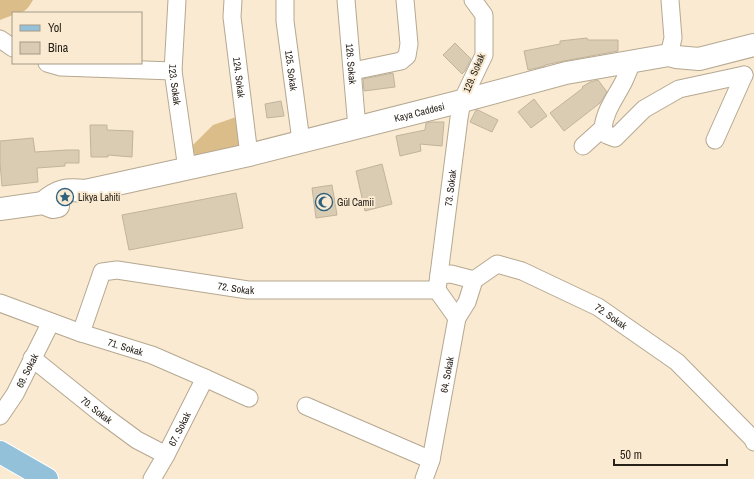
<svg xmlns="http://www.w3.org/2000/svg" width="754" height="479" viewBox="0 0 754 479" font-family="'Archivo Narrow',sans-serif">
  <style>
    .green { fill: #dbbd8a }
    .building { fill: #daccb3; stroke: #c2b49c }
    .lines { fill: none; stroke-linecap: round; stroke-linejoin: round }
    .minor-casing { stroke: #b6a891; stroke-width: 19 }
    .tertiary-casing { stroke: #b6a891; stroke-width: 24 }
    .primary-casing { stroke: #fff; stroke-width: 24 }
    .minor { stroke: #fff; stroke-width: 17 }
    .tertiary { stroke: #fff; stroke-width: 22 }
    .primary { stroke: #94c1da; stroke-width: 22 }
    .labels { text-anchor: middle; dominant-baseline: central; stroke-width: 4; stroke-linejoin: round; paint-order: stroke }
    .street-label { font-size: 10px; fill: #282219; stroke: #f9ead1 }
    .poi-label { font-size: 10px; fill: #282219; stroke: #f9ead1; text-anchor: start }
  </style>
  <rect width="100%" height="100%" fill="#f9ead1"/>
  <path class="green" d="M0 0H33C27 10 25 13 13 13V15L0 20Z
    M239 116 243 146 195 156 192 146 213 125Z"/>
  <path class="building" d="M587 38 588 40H618V51L564 61 545 65V66L528 70 524 51 560 44V41Z
    M455 43 471 59 465 71 462 74 443 55Z
    M393 73 395 87 364 91 363 79Z
    M598 80 607 92 600 103 564 131 550 113 583 88 582 87 590 82Z
    M534 99 547 116 531 128 518 112Z
    M281 101 284 116 267 118 265 104Z
    M476 110H478L498 120 492 132 470 122Z
    M432 122H444L442 146 420 144 421 151 400 156 396 136 425 130 426 123Z
    M90 125H107V130L133 131 132 157 108 155V157H91Z
    M33 138 35 152 67 150H79V163H65V166L37 168 38 182 2 186 0 163V141Z
    M382 164 392 204 365 211 356 171Z
    M332 185 337 215 316 218 312 188Z
    M236 193 243 228 129 250 122 215Z"/>
  <g class="lines">
    <g class="minor-casing">
      <g id="minor">
        <path id="s1" d="M177 0 173 71 187 169"/>
        <path id="s2" d="M233 0 232 17 249 155"/>
        <path id="s3" d="M285 0V21L301 141"/>
        <path id="s4" d="M346 0 357 128"/>
        <path d="M0 39 13 48"/>
        <path d="M669 55 673 38 670 0"/>
        <path d="M47 63 61 67 173 71"/>
        <path d="M353 71 401 61 407 56 409 44 405 0"/>
        <path d="M603 128 607 135 615 138 644 109 679 89 744 75"/>
        <path d="M715 140 744 75"/>
        <path d="M583 146 603 128C605 110 616 97 624 81 627 75 630 67 632 60"/>
        <path id="s5" d="M439 275 451 274 474 280 497 264 522 271 598 307 677 362 753 439 754 442"/>
        <path id="s6" d="M0 303 81 333 152 355 205 378 249 398"/>
        <path d="M457 318 467 302 474 280"/>
        <path id="s7" d="M81 333 102 272 117 270 248 290H437"/>
        <path id="s8" d="M32 358 103 415 137 440 166 455"/>
        <path d="M306 406 431 460"/>
        <path id="s9" d="M0 416 15 394 51 322"/>
        <path id="s10" d="M152 479 166 455 205 378"/>
        <path id="s11" d="M424 479 431 460 457 318 437 290 459 118 462 101 484 55V15L473 0"/>
      </g>
    </g>
    <g class="tertiary-casing">
      <g id="tertiary">
        <path id="s12" d="M43 203C58 190 66 189 85 191L249 155 462 101 566 73 669 55 676 57 699 59 754 45"/>
        <path d="M0 209 43 203 53 207 58 206"/>
      </g>
    </g>
    <g class="primary-casing">
      <path id="primary" d="M0 452 47 479"/>
    </g>
    <use href="#minor" class="minor"/>
    <use href="#tertiary" class="tertiary"/>
    <use href="#primary" class="primary"/>
  </g>
  <defs>
    <g id="sight-ring" transform="scale(0.9)"><circle r="9.5" fill="#f9ead1" stroke="#2e617e" stroke-width="1.5"/><path d="M0-6L1.8-2.2L6-1.7L2.9 1.2L3.7 5.4L0 3.3L-3.7 5.4L-2.9 1.2L-6-1.7L-1.8-2.2Z" fill="#2e617e"/></g>
    <g id="mosque-ring" transform="scale(0.9)"><circle r="9.5" fill="#f9ead1" stroke="#2e617e" stroke-width="1.5"/><path d="M3.5-4.9A6 6 0 1 0 3.5 4.9A5 5 0 1 1 3.5-4.9Z" fill="#2e617e"/></g>
  </defs>
  <g fill-rule="evenodd">
    <use href="#sight-ring" x="65" y="197"/>
    <use href="#mosque-ring" x="324" y="202"/>
  </g>
  <g class="labels">
    <g class="street-label">
      <text stroke="none"><textPath href="#s4" startOffset="64">126. Sokak</textPath></text>
      <text stroke="none"><textPath href="#s3" startOffset="71">125. Sokak</textPath></text>
      <text transform="translate(474 73) rotate(-67)">129. Sokak</text>
      <text stroke="none"><textPath href="#s2" startOffset="78">124. Sokak</textPath></text>
      <text stroke="none"><textPath href="#s1" startOffset="85">123. Sokak</textPath></text>
      <text stroke="none"><textPath href="#s12" startOffset="389">Kaya Caddesi</textPath></text>
      <text stroke="none"><textPath href="#s11" startOffset="302">73. Sokak</textPath></text>
      <text stroke="none"><textPath href="#s7" startOffset="200">72. Sokak</textPath></text>
      <text stroke="none"><textPath href="#s5" startOffset="190">72. Sokak</textPath></text>
      <text stroke="none"><textPath href="#s6" startOffset="133">71. Sokak</textPath></text>
      <text stroke="none"><textPath href="#s9" startOffset="53">69. Sokak</textPath></text>
      <text stroke="none"><textPath href="#s11" startOffset="107">64. Sokak</textPath></text>
      <text stroke="none"><textPath href="#s8" startOffset="83">70. Sokak</textPath></text>
      <text stroke="none"><textPath href="#s10" startOffset="57">67. Sokak</textPath></text>
    </g>
    <g class="poi-label">
      <text x="78" y="197">Likya Lahiti</text>
      <text x="337" y="202">Gül Camii</text>
    </g>
  </g>
  <rect x="12" y="12" width="130" height="52" fill="#f9ead1" stroke="#a59a87"/>
  <rect x="20" y="25" width="20" height="6" fill="#94c1da" stroke="#a59a87"/>
  <text x="48" y="32" font-size="12" fill="#282219">Yol</text>
  <rect x="20" y="42" width="20" height="12" fill="#daccb3" stroke="#a59a87"/>
  <text x="48" y="52" font-size="12" fill="#282219">Bina</text>
  <path d="M614 459v6h113v-6" fill="none" stroke="#282219" stroke-width="2"/>
  <text x="620" y="459" font-size="12" fill="#282219" stroke="#f9ead1" stroke-width="3" paint-order="stroke">50 m</text>
</svg>
